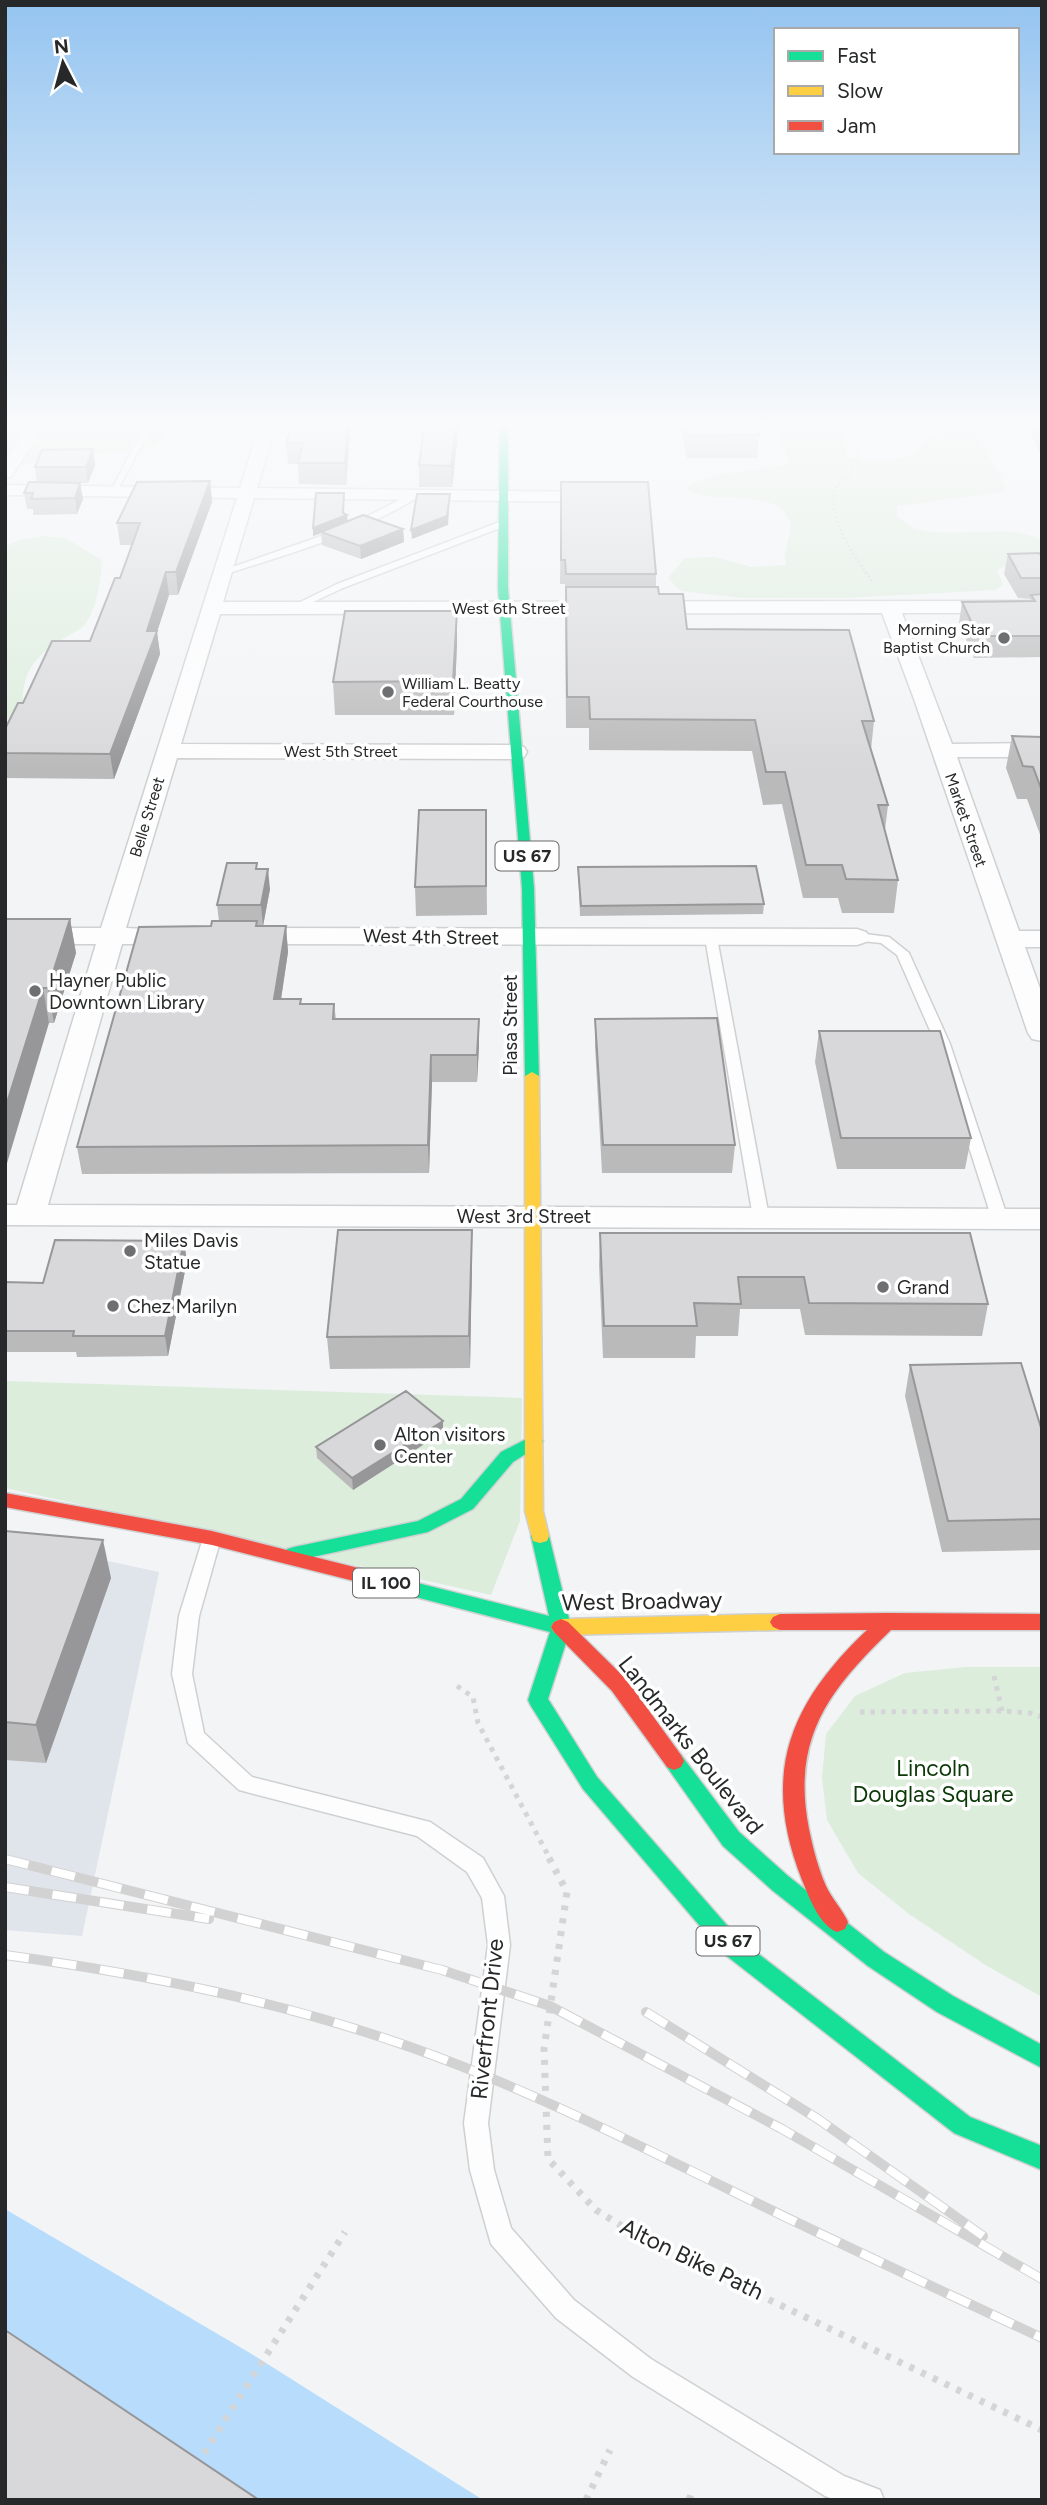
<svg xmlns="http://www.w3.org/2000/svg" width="1047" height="2505" viewBox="0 0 1047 2505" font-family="Figtree,sans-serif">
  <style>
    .built { fill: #e0e4eb }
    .green { fill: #dceddc }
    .water { fill: #b7dcfc }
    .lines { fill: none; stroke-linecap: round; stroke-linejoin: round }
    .lane-casing { stroke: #ced0d1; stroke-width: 3 }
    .street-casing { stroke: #ced0d1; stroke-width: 3 }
    .fast-casing { stroke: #ced0d1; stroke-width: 3 }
    .slow-casing { stroke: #ced0d1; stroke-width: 3 }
    .jam-casing { stroke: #ced0d1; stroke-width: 3 }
    .path-far2 { stroke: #d4d5d6; stroke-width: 2.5; stroke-dasharray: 2 2.5; stroke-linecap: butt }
    .path-far1 { stroke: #d4d5d6; stroke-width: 5; stroke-dasharray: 4.5 6; stroke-linecap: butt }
    .path { stroke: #d4d5d6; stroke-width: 7; stroke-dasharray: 5 8; stroke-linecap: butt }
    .lane { fill: #fdfdfe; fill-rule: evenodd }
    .street { fill: #fdfdfe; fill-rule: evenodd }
    .fast { fill: #16e098; fill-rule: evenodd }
    .slow { fill: #ffcf43; fill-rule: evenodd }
    .jam { fill: #f24e42; fill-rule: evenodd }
    .rail-casing { stroke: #d2d2d2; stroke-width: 10 }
    .rail { stroke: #fff; stroke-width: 8; stroke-dasharray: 24; stroke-linecap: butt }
    .wall { fill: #bababb }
    .shaded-wall { fill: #979799 }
    .building { fill: #d8d8da; stroke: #979799; stroke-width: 2 }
    .poi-dot { fill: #6e6f71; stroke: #fff; stroke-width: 2.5 }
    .labels { text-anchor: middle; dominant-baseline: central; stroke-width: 7; stroke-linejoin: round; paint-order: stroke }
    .far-street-label { font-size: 16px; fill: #272829; stroke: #fff }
    .far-poi-label { font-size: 16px; fill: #272829; stroke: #fff; text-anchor: end }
    .shield { fill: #fff; stroke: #686869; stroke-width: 2 }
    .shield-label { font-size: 18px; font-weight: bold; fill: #272829 }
    .street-label { font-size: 19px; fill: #272829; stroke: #fff }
    .poi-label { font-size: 19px; fill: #272829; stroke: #fff; text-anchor: start }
    .near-street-label { font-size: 23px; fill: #272829; stroke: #fff }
    .near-park-label { font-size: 23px; fill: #0c3908; stroke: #fff }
  </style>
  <rect width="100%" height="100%" fill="#f2f4f6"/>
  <path class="built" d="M5 1539 159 1572 82 1936 5 1930Z"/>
  <path class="green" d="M5 421H155L164 431V440L149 448 5 466Z
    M769 421H838L848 458C868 460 888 463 907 456 915 453 922 445 929 439 944 425 967 428 985 433L981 443 1006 486 1003 492 897 506V516C902 520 909 526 915 528 949 541 1014 521 1042 541V557C1028 566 1011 561 997 570L1003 585 995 590 844 598H742L681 591 668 578 685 558 714 557 752 567 786 565C782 549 793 535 790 522 781 492 729 500 706 496 699 495 692 492 685 489 717 468 754 474 789 463L782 442Z
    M42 536 65 538 102 560C100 582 98 604 86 623 82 629 71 634 64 638 35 656 21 672 23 707L5 721V547L18 540Z
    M5 1381 522 1398 520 1521 491 1595 5 1488Z
    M965 1667H1042V1997L987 1966 909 1914 858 1873 827 1820 822 1778 826 1734 855 1696 905 1673Z"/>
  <path class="water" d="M5 2209 250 2353 483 2500H5Z"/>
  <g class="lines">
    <g class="lane-casing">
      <path id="lane" d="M147 421H155L117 491 110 493Z
        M415 492 419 495 418 497C359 534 292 553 226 574L218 572 344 528Z
        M502 521 505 522V526L343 588 296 610 288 608 337 584Z
        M857 933 889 937 909 953 950 1044 1008 1219 1005 1222 1000 1224 992 1219 936 1044 897 955 881 943 852 940 851 937Z
        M711 934 717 938 769 1217 761 1222 753 1217 705 938Z
        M212 1531 219 1533 221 1538 199 1616 192 1674 204 1733 252 1777 430 1822 483 1858 504 1896 510 1945 488 2123 494 2170 511 2228 574 2300 651 2359 844 2476 880 2490 884 2500H835L825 2496 633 2377 556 2318 491 2244 470 2170 464 2123 488 1945 482 1898 467 1872 417 1836 239 1790 188 1743 172 1674 179 1616 203 1538 205 1533Z"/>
    </g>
    <g class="street-casing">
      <path id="street" d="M31 421H47L11 477 5 478V460Z
        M261 421H277L257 488 604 492 613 497 604 502 254 498 223 602 1042 601V613H902L952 744 1042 743V757H957L1019 931H1042V947H1025L1042 994V1041L1032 1039 1028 1033 914 699 882 613 220 614 181 744 516 745 524 747 527 752 524 757 516 759 177 758 126 928 188 931 192 936 188 941 179 944H122L48 1205 1042 1209V1229L5 1225V1205H17L96 944H5V928H101L237 498 5 495V485L240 488Z
        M245 928 857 929 866 932 870 937 866 942 857 945 245 944 236 941 232 936 236 931Z"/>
    </g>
    <g class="fast-casing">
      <path id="fast" d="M500 421H508V588L534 888 539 1076 532 1080 525 1076 522 888 498 588Z
        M534 1435 540 1437 543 1441 540 1445 513 1462 473 1509 428 1532 294 1561 287 1559 285 1554 287 1549 294 1547 418 1521 461 1499 501 1452Z
        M540 1529 547 1531 549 1536 571 1627 548 1699 597 1777 739 1939 970 2117 1042 2146V2170L954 2133 723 1953 583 1789 531 1706 528 1700 550 1632 358 1582 351 1580 349 1575 351 1570 358 1568 549 1616 531 1536 533 1531Z
        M674 1752 681 1755 739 1832 788 1876 884 1952 953 1996 1042 2045V2068L937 2012 868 1966 772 1890 723 1846 667 1767 664 1761 667 1755Z"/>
    </g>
    <g class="slow-casing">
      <path id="slow" d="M532 1072 539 1076 543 1511 549 1536 547 1541 540 1543 533 1541 525 1511V1076Z
        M780 1614 787 1617 790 1622 787 1627 780 1630 561 1635 554 1632 551 1627 554 1622 561 1619Z"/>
    </g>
    <g class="jam-casing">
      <path id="jam" d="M5 1493 212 1531 358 1568 365 1570 367 1575 365 1580 358 1582 212 1545 5 1507Z
        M888 1613 1042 1614V1630H891C829 1690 791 1738 809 1829 813 1848 818 1868 826 1886 832 1899 842 1909 848 1922L845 1929 837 1932C819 1925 809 1897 802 1880 761 1775 788 1705 867 1630H780L773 1627 770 1622 773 1617 780 1614Z
        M561 1619 568 1622 626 1679 681 1755 684 1761 681 1767 674 1770 667 1767 612 1691 554 1632 551 1627 554 1622Z"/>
    </g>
    <path class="path-far2" d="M855 421C858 438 861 460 849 474 845 479 840 481 837 486 822 513 857 560 872 581"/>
    <path class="path-far1" d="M994 1676 1002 1711
      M457 1686 473 1697 478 1723 550 1859
      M860 1712 1002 1711 1030 1713 1042 1717"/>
    <path class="path" d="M549 1858 567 1892 544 2049 548 2159 596 2210 646 2241 1042 2430
      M197 2464 345 2232
      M586 2500 610 2450
      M689 2500 692 2491"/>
    <use href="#lane" class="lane"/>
    <use href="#street" class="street"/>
    <use href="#fast" class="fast"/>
    <use href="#slow" class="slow"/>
    <use href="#jam" class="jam"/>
    <g class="rail-casing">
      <path id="rail" d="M5 1859 442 1970 550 2006 782 2129 1042 2279
        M5 1887 209 1919
        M5 1955C144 1974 281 2001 413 2048 520 2086 622 2137 724 2187 829 2239 936 2288 1042 2338
        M646 2012 818 2119 983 2236"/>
    </g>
    <use href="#rail" class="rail"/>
  </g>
  <path class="wall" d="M294 421H350V433L346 485 299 484 298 464H288L286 443Z
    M679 421H754L759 435 757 458H687Z
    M1024 421H1042V451H1039Z
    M458 434 452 487H419V465Z
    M93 449 95 465 88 483H80L83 499 77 514 33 515V509H27L24 493 37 482 35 467Z
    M210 481 212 502 178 595H169L157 632 160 654 114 779 5 778V729L23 703 90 641 120 578 132 545H120L117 523Z
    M561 482 656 574V587L659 594 687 629 874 721 871 750 888 805 885 830 898 880 894 913H842L838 898H803L782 804 763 805 752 751 589 750V728H566L565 584H560Z
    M344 493V514L348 521 403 529 404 542 361 559 322 545 321 533 313 536Z
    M1008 554 1042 557V657L974 658 959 623 962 602 1030 601 1031 599 1018 598 1004 574Z
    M457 611V643L454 715H335L333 682Z
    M1012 736 1042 737V840L1027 799H1017L1006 768Z
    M486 810 487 915 416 916 415 887Z
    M257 863V869L270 889 263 926H257H286L288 952 281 999H301V1004H334L336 1019H479V1046L477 1082H432L429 1173 82 1174 77 1147 211 926 219 921 217 905Z
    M578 867 764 904 763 914 580 916Z
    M5 919H70L76 953 54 1023H49Z
    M595 1019 735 1145 732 1173H602L595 1046Z
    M819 1031 971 1138 965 1169H837L815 1062Z
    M600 1233 988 1304 982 1336 805 1335 800 1309H740L738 1336H696L695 1358H603L599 1265Z
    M187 1261 168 1356 77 1357 76 1352H5V1282L43 1283Z
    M472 1261 470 1368 330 1369 327 1337Z
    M910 1365 1042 1431V1550L942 1552 905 1396Z
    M443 1421V1432L353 1490 317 1458 316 1447Z
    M5 1531 111 1578 46 1763 5 1760Z"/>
  <path class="shaded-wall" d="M348 421H350V433L346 485 345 463Z
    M456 421H457L458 434 452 487 451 466Z
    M93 449 95 465 88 483 86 467Z
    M210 481 212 502 178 595 176 572Z
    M80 483 83 499 77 514 75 498Z
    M344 493V516L347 515 348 523 313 536V528Z
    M450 494 448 525 412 539 411 530Z
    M403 529 404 542 361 559 360 546Z
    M166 572 169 595 157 632 160 654 114 779 110 754 147 631Z
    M457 611V643L454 715 453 681Z
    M268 869 270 889 263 926 261 905Z
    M70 919 76 953 54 1023 48 988Z
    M286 926 288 952 277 1026 274 999Z
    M43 988 49 1023 5 1170V1109Z
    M479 1019V1046L477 1082V1055Z
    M431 1055 432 1082 429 1173 428 1145Z
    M472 1230V1261L470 1368 469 1336Z
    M184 1241 187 1261 168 1356 165 1336Z
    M443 1421V1432L353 1490 352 1478Z
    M103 1540 111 1578 46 1763 36 1725Z"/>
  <path class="building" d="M294 421H348L345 463H298L303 443H286Z
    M425 421H456L451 466 419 465Z
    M685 421H754L759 435 688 436Z
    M1034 421H1042V435Z
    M93 449 86 467H35L42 450Z
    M210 481 176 572H166L147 631H157L110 754 5 753V729L18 703H23L52 641H90L115 578H120L140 523H117L137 482Z
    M29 482 80 483 75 498 31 499 33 493H24Z
    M561 482H648L656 574H566L565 560H561Z
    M316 493H344L343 513 347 515 313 528Z
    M417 494H450L447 516 411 530Z
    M363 515 403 529 360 546 321 532Z
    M1039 553 1042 557V578H1021L1008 554Z
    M566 587H658L659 594H683L687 629 849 630 874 721H862L888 805H878L898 880 846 879 842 865H806L785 772H766L755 720 590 719 589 697H567Z
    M1042 594V636H978L962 602 1035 601 1031 595Z
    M345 611H457L453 681 333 682Z
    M1012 736 1042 737V791L1033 767 1023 766Z
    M419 810H486V886L415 887Z
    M227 863H257L256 869H268L261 905H217Z
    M756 866 764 904 581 906 578 867Z
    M5 919H70L48 988H43L5 1109Z
    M212 921H257L256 926H286L274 999H301L300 1004H334L333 1019H479L477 1055H431L428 1145 77 1147 139 927 211 926Z
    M717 1018 735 1145H603L595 1019Z
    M819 1031H940L971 1138H841Z
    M338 1230H472L469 1336 327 1337Z
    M600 1233H970L988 1304 809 1303 804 1277H738L741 1304 694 1303 697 1326H604Z
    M55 1240 184 1241 165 1336H73L74 1331H5V1282L43 1283Z
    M1021 1363 1042 1431V1519L948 1521 910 1365Z
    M406 1391 443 1421 352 1478 316 1447Z
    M5 1531 103 1540 36 1725 5 1722Z
    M5 2330 259 2500H5Z"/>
  <linearGradient id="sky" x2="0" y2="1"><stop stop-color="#94c4f0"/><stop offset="0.55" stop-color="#f9fafb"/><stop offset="1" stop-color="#f9fafb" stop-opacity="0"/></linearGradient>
  <rect width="1047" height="772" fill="url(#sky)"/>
  <g class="poi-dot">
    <circle cx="1004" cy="638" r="7"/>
    <circle cx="388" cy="692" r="7"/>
    <circle cx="35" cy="991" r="7"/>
    <circle cx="130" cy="1251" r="7"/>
    <circle cx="883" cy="1287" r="7"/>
    <circle cx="113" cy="1306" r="7"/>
    <circle cx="380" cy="1445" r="7"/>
  </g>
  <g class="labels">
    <g class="far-street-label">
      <text x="509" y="608">West 6th Street</text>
      <text x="341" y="751">West 5th Street</text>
      <text transform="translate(147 817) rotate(-73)">Belle Street</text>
      <text transform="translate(966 820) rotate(71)">Market Street</text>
    </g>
    <g class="far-poi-label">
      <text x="990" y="629">Morning Star<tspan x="990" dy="18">Baptist Church</tspan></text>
      <text x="402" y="683" text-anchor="start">William L. Beatty<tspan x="402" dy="18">Federal Courthouse</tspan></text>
    </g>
    <g class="shield">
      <rect x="495.5" y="841.5" width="63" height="29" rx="5"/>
      <rect x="353" y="1568.5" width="66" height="29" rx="5"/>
      <rect x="696.5" y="1926.5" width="63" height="29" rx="5"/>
    </g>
    <g class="shield-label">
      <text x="527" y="856">US 67</text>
      <text x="386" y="1583">IL 100</text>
      <text x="728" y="1941">US 67</text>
    </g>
    <g class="street-label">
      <text transform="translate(431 937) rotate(1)">West 4th Street</text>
      <text transform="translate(510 1025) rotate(-90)">Piasa Street</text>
      <text x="524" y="1216">West 3rd Street</text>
    </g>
    <g class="poi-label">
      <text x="49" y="980">Hayner Public<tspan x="49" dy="22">Downtown Library</tspan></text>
      <text x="144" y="1240">Miles Davis<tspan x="144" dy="22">Statue</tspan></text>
      <text x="897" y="1287">Grand</text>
      <text x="127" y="1306">Chez Marilyn</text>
      <text x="394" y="1434">Alton visitors<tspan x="394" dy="22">Center</tspan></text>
    </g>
    <g class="near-street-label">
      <text transform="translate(642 1601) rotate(-1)">West Broadway</text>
      <text transform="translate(691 1745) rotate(52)">Landmarks Boulevard</text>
      <text transform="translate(487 2019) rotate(-84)">Riverfront Drive</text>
      <text transform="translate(692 2259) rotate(26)">Alton Bike Path</text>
    </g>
    <g class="near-park-label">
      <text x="933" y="1768">Lincoln<tspan x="933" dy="26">Douglas Square</tspan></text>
    </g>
  </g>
  <rect width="1047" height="2505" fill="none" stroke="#272829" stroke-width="14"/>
  <rect x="774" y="28" width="245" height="126" fill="#ffffff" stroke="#a9a9a9" stroke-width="2"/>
  <rect x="788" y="51" width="35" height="10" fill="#16e098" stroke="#a9a9a9" stroke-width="2"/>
  <text x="837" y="63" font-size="21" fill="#272829">Fast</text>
  <rect x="788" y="86" width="35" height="10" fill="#ffcf43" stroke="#a9a9a9" stroke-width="2"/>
  <text x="837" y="98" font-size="21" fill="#272829">Slow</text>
  <rect x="788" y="121" width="35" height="10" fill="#f24e42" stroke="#a9a9a9" stroke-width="2"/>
  <text x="837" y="133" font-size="21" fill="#272829">Jam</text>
  <g transform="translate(63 63) rotate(354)" stroke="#ffffff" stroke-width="5" paint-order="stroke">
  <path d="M0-5L12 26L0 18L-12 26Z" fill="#272829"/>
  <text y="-10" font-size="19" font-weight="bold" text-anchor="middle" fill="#272829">N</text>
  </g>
</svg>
